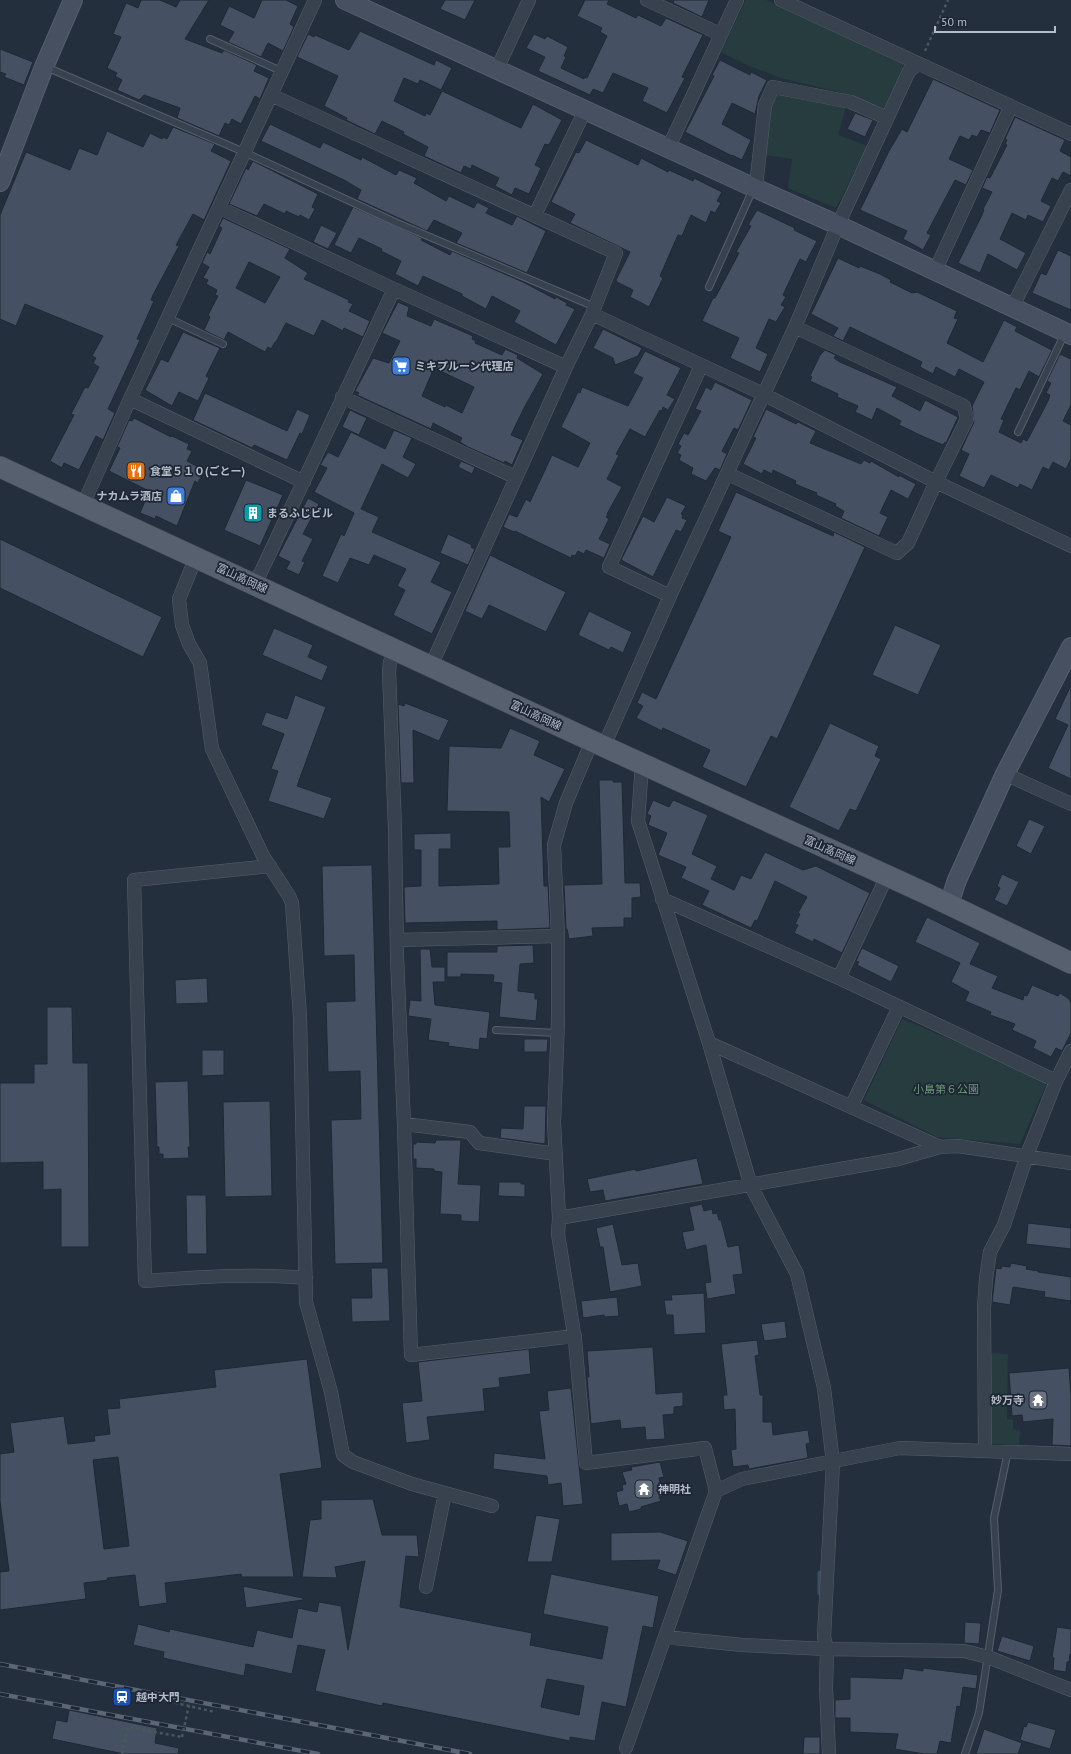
<svg xmlns="http://www.w3.org/2000/svg" width="1071" height="1754" viewBox="0 0 1071 1754" font-family="'PT Sans','Noto Sans JP',sans-serif">
  <style>
    .green { fill: #263c3f }
    .lines { fill: none; stroke-linecap: round; stroke-linejoin: round }
    .stream { stroke: #394c67; stroke-width: 5 }
    .building { fill: #455162; stroke: #1f2835; fill-rule: evenodd }
    .lane-casing { stroke: #565f6c; stroke-width: 8 }
    .street-casing { stroke: #565f6c; stroke-width: 14 }
    .secondary-casing { stroke: #565f6c; stroke-width: 20 }
    .primary-casing { stroke: #414a57; stroke-width: 22 }
    .path { stroke: #44595c; stroke-width: 2.5; stroke-dasharray: 3 3; stroke-linecap: butt }
    .lane { stroke: #38414e; stroke-width: 6 }
    .street { stroke: #38414e; stroke-width: 13 }
    .secondary { stroke: #465061; stroke-width: 18 }
    .primary { stroke: #56606e; stroke-width: 21 }
    .rail-casing { stroke: #5a6575; stroke-width: 4.5 }
    .rail { stroke: #1d2633; stroke-width: 3; stroke-dasharray: 9; stroke-linecap: butt }
    .path-bridge { stroke: #44595c; stroke-width: 2.5; stroke-dasharray: 3 3; stroke-linecap: butt }
    .labels { text-anchor: middle; dominant-baseline: central; stroke-width: 3.5; stroke-linejoin: round; paint-order: stroke }
    .poi-label { font-size: 11px; font-weight: bold; fill: #b4bcc9; stroke: #1d2633; text-anchor: start }
    .street-label { font-size: 11px; fill: #b4bcc9; stroke: #1d2633 }
    .park-label { font-size: 11px; fill: #6b9a76; stroke: #1d2633 }
  </style>
  <rect width="100%" height="100%" fill="#242f3e"/>
  <path class="green" d="M746 0H766L904 64 884 108 839 92 781 78 745 64 721 52Z
    M776 92 846 107 838 135 868 146 836 208 788 188 792 159 765 155 770 105Z
    M902 1019 1048 1080 1020 1144 937 1137 864 1100Z
    M991 1353 1008 1354 1007 1419 1013 1420V1429L1020 1430 1019 1445 990 1444Z"/>
  <g class="lines">
    <path class="stream" d="M820 1573V1593"/>
  </g>
  <path class="building" d="M141 0H160L176 7 180 0H209L185 39 222 53 224 50 257 65 254 71 269 78 260 99 255 96 241 124 232 119 229 125 225 123 219 136 177 118 180 108 144 95 139 100 117 90 122 80 115 76 117 73 107 68 121 37 113 34 126 3 138 8Z
    M262 0H286L298 6 290 24 294 27 283 51 268 43 261 57 228 42 234 32 220 25 229 6 254 18Z
    M445 0H475L465 20 440 9Z
    M585 0H609L607 4 636 18 638 15 661 26 666 18 703 35 682 77 685 78 667 113 642 101 648 88 613 73 603 93 593 89 590 95 538 71 545 57 526 48 534 34 545 39 547 36 568 47 564 56 566 57 561 68 584 79 585 77 587 78 607 36 600 32 602 28 577 16Z
    M674 0H709L702 17 673 3Z
    M360 31 434 65 436 60 452 68 441 90 420 80 418 84 404 78 394 101 425 116 426 113 430 115 442 91 521 128 533 104 562 120 550 143 549 145 545 144 535 165 541 168 529 194 515 188 512 195 495 186 499 178 472 165 471 169 464 166 461 173 424 156 428 147 403 134 404 132 382 121 375 134 346 120 347 118 324 106 338 76 297 57 308 34 314 37 315 35 349 50Z
    M0 49 33 62 24 85 4 77 6 74 0 72Z
    M720 60 750 75 751 72 767 80 759 96 755 114 732 103 722 124 751 140 742 160 732 155V156L685 132 714 76 712 75Z
    M933 79 1000 110 990 133 981 130 977 137 972 135 969 140 960 136 949 159 973 170 966 185 955 180 927 233 931 235 923 250 903 239 907 231 860 210 889 151 902 129 907 132Z
    M855 113 873 120 865 137 847 129Z
    M1015 117 1065 140 1060 151 1071 157V176L1063 172 1058 181 1052 178 1041 201 1051 206 1043 222 1028 215 1026 220 1012 213 1000 239 1026 253 1017 270 988 254 980 273 958 263 981 217 984 210 983 209 992 192 982 188 987 177 990 178 1007 145 1005 144 1007 140 1005 139Z
    M270 124 320 148 323 142 361 160 362 157 396 175 399 170 417 178 414 183 446 201 449 196 474 208 477 202 489 208 486 213 512 225 517 216 546 231 527 273 456 243 462 233 434 220 427 231 357 199 361 190 344 180 261 141Z
    M173 127 215 144 211 151 231 161 204 220 193 214 176 245 179 246 153 295 151 300 154 301 137 339 140 340 108 409 115 413 103 440 96 436 79 470 64 463 62 468 50 461 74 415 71 414 85 387 88 388 99 367 93 363 96 358 92 356 103 336 25 304 16 326 0 319V215L26 152 70 170 79 148 97 155 107 131 143 147 150 133 162 139 163 137 167 139Z
    M586 140 638 165 641 158 668 172 669 170 693 181 694 178 722 192 717 201 721 203 715 213 711 211 706 223 691 215 682 236 678 235 660 276 663 278 649 307 630 297 633 290 617 282 616 280 630 252 570 223 575 214 551 202 576 152 579 153Z
    M253 161 318 194 312 207 315 209 309 220 300 215 299 217 286 211 285 214 264 204 257 216 229 204 246 168 248 170Z
    M353 207 422 238 421 240 450 255 452 251 523 282 555 299 556 297 567 303 566 305 575 309 556 345 514 322 520 311 492 296 486 309 462 296V294L423 276 418 286 395 274 401 261 381 251 382 249 359 238 351 253 334 245Z
    M757 210 795 228 794 230 817 241 806 262 800 259 783 295 786 297 781 305 785 307 776 322 769 319 756 348 768 354 760 372 730 358 739 338 702 321 713 298H715L739 253 736 252 751 226 748 225Z
    M223 218 290 249 285 258 308 273 304 279 349 300 348 302 353 304 349 311 370 321 363 337 344 328 343 331 322 320 314 336 286 323 276 342H275L271 349 268 347 265 352 228 332 224 340 204 330 210 317 208 315 218 296 215 295 217 290 206 284 208 280 203 278 209 267 202 263 207 252 210 254 222 228 219 226ZM249 262 280 277 265 303 236 288Z
    M321 225 337 233 328 249 313 242Z
    M1058 250 1071 256V310L1032 293 1041 273 1046 275Z
    M838 258 859 268 860 266 880 274 891 280 890 282 912 293 917 292 957 311 954 318 958 319 947 343 983 362 1004 320 1017 327 1015 331 1052 350 1039 377 1029 371 1020 390 1016 388 1001 419 1004 420 999 432 1021 443 1023 439 1027 441 1048 401 1050 395 1046 393 1051 383 1047 381 1060 354 1071 359V405L1063 421 1071 425V459L1066 469 1053 462 1049 470 1043 467 1032 490 1020 484 1018 488 991 475 984 488 959 476 969 454 961 450 974 422 972 406 984 382 959 369 955 377 936 367 933 374 920 367 922 362 850 327 843 341 833 336 838 328 811 314Z
    M398 302 409 307 407 316 431 326 434 319 473 336 472 339 476 341 475 343 502 355 505 349 518 355 517 358 543 374 524 408 511 435 523 440 512 465 505 461 504 463 468 447 460 442 462 438 433 423 431 429 357 395 359 393 355 391 373 358 389 363 400 341 382 333ZM434 368 474 387 462 413 446 405 445 407 422 396Z
    M603 329 642 348 638 356 615 365 613 358 593 348Z
    M183 332 220 348 206 376 209 378 198 401 179 392 172 406 145 390 161 359 168 362Z
    M825 350 836 355 834 358 840 362 897 387 892 396 920 411 925 400 958 417 946 443 945 442 943 445 922 436 899 425 901 421 877 408 872 420 855 412 858 406 837 397 838 394 810 381 812 377 810 376 820 355Z
    M645 351 681 368 667 395 675 399 668 410 663 407 662 411 660 410 645 437 630 429 616 454 619 455 607 479 622 487 607 514H608L606 517 609 519 599 539 610 544 604 558 586 550 584 554 578 551 575 556 572 555 571 558 515 531 514 532 503 527 509 514 517 517 526 499 530 502 552 455 578 467 590 443 561 427 578 392 580 393 582 387 628 406 643 378 633 373Z
    M715 382 752 400 738 430 734 428 722 451 727 454 720 470 715 468 706 481 691 474 693 468 679 460 681 455 677 453 681 446 678 444 684 433 688 435 701 411 695 409 706 387 711 390Z
    M205 393 287 431 297 409 310 415 302 434 300 433 287 460 254 445 252 448 193 420Z
    M766 409 796 424 798 422 816 431 810 443 861 464 864 460 870 463 871 461 899 477V475L916 484 908 499 891 490 880 513 888 517 879 536 841 518 844 511 835 506 836 504 816 495 817 493 795 484 796 481 773 470 772 474 764 470 762 474 743 464 756 438 753 437Z
    M350 410 367 418 359 435 342 427Z
    M134 418 171 437 172 436 189 444 187 449 192 451 187 461 204 470 198 483 195 481 177 526 156 516 155 519 140 513 149 491 109 471 120 448 117 447 129 420 132 421Z
    M394 430 412 438 403 457 416 464 408 478 382 464 361 509 379 517 372 532 441 562 431 582 452 592 432 634 393 615 405 590 397 586 406 569 374 555 369 565 350 558 338 583 322 576 341 534 344 536 354 513 314 492 327 468 320 465 328 452 338 457 351 432 385 449Z
    M461 461 475 467 472 474 458 467Z
    M246 480 283 495 260 546 224 530Z
    M736 492 833 536 834 532 865 547 777 739 771 736 746 787 702 767 710 750 663 728 662 731 636 718 643 706 637 703 642 692 656 699 731 537 718 531Z
    M667 497 686 506 681 514 683 515 682 518 687 520 681 532 676 530 653 577 621 560 643 516 654 522Z
    M308 498 319 504 303 534 313 539 302 561 305 562 299 575 286 569 290 562 278 556Z
    M448 534 472 545 471 547 475 549 468 565 440 553Z
    M0 539 162 617 143 657 0 588Z
    M490 555 566 592 546 632 489 605 482 619 465 611Z
    M589 611 632 632 623 653 611 647 609 650 578 635Z
    M895 625 941 645 918 695 872 675Z
    M274 628 313 645 308 657 328 666 322 681 262 655Z
    M1071 685V779L1048 768 1068 725 1055 719Z
    M295 695 326 707 297 786 332 798 324 819 268 801 278 771 271 769 284 734 261 725 266 712 287 719Z
    M405 703 449 720 439 741 413 730 414 783H401L398 704 404 706Z
    M830 723 879 746 875 756 881 759 856 811 850 809 839 831 789 807Z
    M510 728 540 741 534 755 565 769 549 802 541 797 544 886H548L550 928 497 930V921L405 923 404 887 421 886V850H414V834L451 833V849H439V886L499 884 498 847H510L509 812 447 811 449 746 501 748Z
    M599 780H613V782H622L625 883H640L641 897 632 898V918H624V927L592 928 593 936 569 939 567 929H566L564 885 602 884Z
    M653 800 669 807 673 800 708 815 692 854 717 866 711 879 734 890 741 875 751 879 765 852 803 870 816 866 870 893 842 953 814 939 813 942 794 933 798 925 795 924 800 914 798 913 807 897 775 881 757 921 755 920 751 928 702 905 709 891 681 878 686 867 658 855 667 833 648 825 651 816 647 814Z
    M1029 819 1045 826 1031 854 1016 846Z
    M372 865 383 1263 335 1264 331 1120 361 1119 360 1071 328 1072 326 1002 355 1001 354 955 324 956 322 866Z
    M1002 874 1019 882 1007 906 994 900 1000 888 997 886Z
    M927 917 980 943 970 964 998 976 992 988 1023 1000 1024 995 1027 996 1032 985 1058 996 1060 993 1069 999 1071 1003V1033L1062 1051 1056 1048 1051 1057 1033 1048 1036 1041 1012 1030 1015 1024 990 1015 991 1012 965 1001 969 992 951 982 960 963 915 942Z
    M533 945 534 963 520 964 518 987V991L535 993V999H538L536 1021 499 1017 502 983 493 982 494 975 461 974V977H447V952H497V946Z
    M862 948 899 966 891 982 857 965 859 962 856 961Z
    M420 949H430L432 967H445V982H433L435 1005 490 1012 487 1039 480 1038 479 1050 448 1046 449 1043 428 1040 431 1019 408 1016 410 1000 421 1001Z
    M207 978 208 1003 176 1004 175 980Z
    M47 1007H72L73 1063H88L89 1247H61V1189L43 1190V1162L0 1163V1083H34V1064H47Z
    M524 1039H548L547 1052H524Z
    M202 1050H224V1075L202 1076Z
    M188 1081 190 1147H188L189 1158 163 1159V1154H159V1147H157L155 1082Z
    M270 1101 272 1196 225 1197 223 1102Z
    M524 1106H546L545 1144 500 1138 501 1128 523 1129Z
    M436 1140H461L458 1184 481 1185 479 1222 461 1221V1215L440 1214 442 1172 434 1171V1169L416 1168V1159H413V1144H416V1142L435 1143Z
    M697 1158 703 1184 605 1201 603 1190 590 1192 587 1179 636 1169V1171Z
    M499 1182H521V1184H525V1197L498 1196Z
    M186 1195H206L207 1254H187Z
    M702 1204 704 1211 712 1209 713 1214 717 1213 719 1220H721L728 1247 739 1245 743 1274 733 1275 736 1294 707 1299 705 1283 711 1282 706 1245 686 1250 682 1232 694 1230 689 1207Z
    M1028 1223 1071 1228V1249L1026 1244Z
    M613 1224 622 1265 638 1263 642 1286 610 1292 603 1247H600L596 1228Z
    M1011 1263 1027 1266 1026 1269 1038 1271V1272L1071 1277V1301L1044 1297 1045 1292 1013 1287 1010 1305 992 1302 996 1268 1001 1269 1002 1266 1010 1267Z
    M371 1268H388L390 1321 352 1322 351 1298H372Z
    M704 1293 706 1333 674 1335 673 1315H666L664 1300H672L671 1295Z
    M617 1297 619 1316 604 1317V1315L583 1318 581 1301Z
    M785 1321 787 1338 764 1341 761 1324Z
    M757 1340 759 1355 755 1356 760 1395H763V1422H772L773 1435 808 1430 810 1443 806 1444 808 1458 749 1469 748 1465 733 1467 731 1450 736 1449 735 1409 724 1410 723 1395H727L721 1344Z
    M653 1347 656 1394 683 1392V1406L674 1407V1414L663 1415 665 1439 646 1440 645 1427 621 1429 620 1420 591 1424 587 1377H589L587 1351Z
    M529 1349 531 1374 499 1378 500 1387 483 1389 485 1411 427 1417 430 1440 406 1443 402 1403 422 1401 418 1362Z
    M307 1359 322 1468 280 1474 294 1577H242L241 1574 165 1583 167 1603 139 1607 135 1575 107 1578 108 1580 84 1583 86 1599 0 1610V1572L9 1571 0 1501V1454L14 1452 10 1423 64 1416 68 1444 95 1441 94 1436 110 1434 107 1409 120 1408 119 1399 216 1387 214 1370ZM118 1457 129 1546 104 1549 93 1460Z
    M1069 1368 1071 1395V1446L1052 1445 1053 1419 1023 1422 1022 1415 1012 1416 1009 1373Z
    M571 1388 583 1504 563 1506 561 1483 548 1485 547 1476 493 1469 494 1453 545 1459 539 1411 549 1410 547 1391Z
    M660 1462 664 1477 659 1478 663 1496 659 1497 661 1501 641 1507V1509L629 1512 627 1504 619 1506 616 1492 623 1490 622 1485 626 1484 622 1472 632 1470 631 1467Z
    M373 1499 382 1535H417L419 1557 406 1556 400 1607 532 1633 530 1645 602 1659 608 1627 543 1614 551 1574 659 1596 653 1628 643 1626 626 1707 602 1702 595 1741 570 1737V1741L383 1703 382 1706 315 1691 325 1650 298 1645 292 1674 246 1664 244 1676 163 1658 164 1652 133 1645 138 1624 169 1632 170 1629 253 1647 257 1630 292 1638 298 1608 317 1612 319 1602 341 1606 348 1650 365 1561 335 1567 337 1578 302 1577 310 1520 321 1519V1500ZM547 1679 584 1686 579 1715 541 1707Z
    M536 1515 560 1519 552 1562H527Z
    M660 1532 688 1541 676 1575 657 1569 660 1560 611 1561V1533Z
    M243 1586 303 1598V1600L246 1608Z
    M965 1622 981 1623 979 1644 964 1643Z
    M1057 1627 1071 1629V1655L1070 1654 1069 1662H1067L1066 1672 1053 1670 1054 1658 1052 1657Z
    M1002 1636 1034 1646 1030 1661 997 1651Z
    M904 1668 923 1671V1668L978 1675 976 1689 963 1687 960 1707 957 1706 951 1743 940 1741 937 1754H924L895 1749 898 1734 850 1732V1718H835V1700L850 1699V1677L902 1679Z
    M69 1710 157 1728 155 1743 179 1748 178 1754H124L52 1739 56 1720 67 1722Z
    M1028 1722 1056 1730 1050 1749 1020 1740 1024 1726 1026 1727Z
    M984 1729 1022 1743 1018 1754H976Z
    M804 1737H820V1754H803Z"/>
  <g class="lines">
    <g class="lane-casing">
      <path id="lane" d="M210 39 281 71
        M46 67 244 152 397 223 595 307
        M709 287 753 189
        M168 318 223 344
        M1018 432 1064 335
        M496 1030 557 1033
        M965 1754 979 1713 998 1590 994 1518 1008 1451"/>
    </g>
    <g class="street-casing">
      <path id="street" d="M647 0 720 34
        M781 0 1071 134
        M497 69 529 0
        M271 95 616 253 592 314 566 367 431 666
        M666 147 673 138 737 0
        M757 189V177L765 105 773 87 851 102 887 118
        M220 208 394 289 566 367
        M535 215 585 110
        M935 271 1011 106
        M1012 308 1071 190
        M592 314 763 394 936 482 1071 546
        M342 397 515 477
        M130 399 304 482
        M728 474 897 553 908 543 936 482 967 419 964 406 795 327
        M83 505 130 399 315 0
        M196 557 179 599 182 625 189 644 200 663 212 749 263 856 289 896 292 903 300 1017 306 1302 331 1392 343 1455 353 1462 412 1484 492 1506
        M252 583 260 574 394 289
        M670 596 609 567 701 366
        M397 650 390 662 389 671 395 829 397 956 404 1125 411 1355 575 1336
        M592 741 566 803 554 845 558 936V1021L554 1122 559 1218 558 1234 575 1340 586 1463 705 1448 716 1491 626 1748
        M604 746 670 596 795 327 838 225 909 71 918 64
        M642 764 638 821 709 1043 751 1186 797 1274 824 1388 833 1462 824 1637 827 1649 826 1687 829 1754
        M1005 774 1071 804
        M270 866 134 880 145 1281C198 1277 252 1273 306 1278
        M662 899 839 978 1056 1081
        M397 940 558 936
        M839 978 887 876
        M709 1043 940 1147
        M851 1107 899 1007
        M404 1124 470 1132 479 1143 556 1154
        M559 1218 898 1159 940 1147 958 1146 1071 1163
        M985 1450 984 1308 986 1279 990 1252 1004 1225 1027 1155 1056 1081 1071 1051
        M716 1491 742 1479 900 1448 1071 1454
        M426 1587 445 1493
        M665 1637 742 1645 827 1649 964 1651 988 1657 1071 1690"/>
    </g>
    <g class="secondary-casing">
      <path id="secondary" d="M345 0 757 189 838 225 1071 335
        M0 182 44 67 73 0
        M949 904 957 880 1005 774 1071 647"/>
    </g>
    <g class="primary-casing">
      <path id="primary" d="M0 467 592 741 925 893 1071 963"/>
    </g>
    <path class="path" d="M925 51 948 0
      M163 1700 215 1712
      M122 1754 128 1727 182 1737"/>
    <use href="#lane" class="lane"/>
    <use href="#street" class="street"/>
    <use href="#secondary" class="secondary"/>
    <use href="#primary" class="primary"/>
    <g class="rail-casing">
      <path id="rail" d="M0 1664 470 1754
        M0 1694 318 1754"/>
    </g>
    <use href="#rail" class="rail"/>
    <path class="path-bridge" d="M182 1737 189 1705"/>
  </g>
  <defs>
    <g id="supermarket-square" transform="scale(1)"><rect x="-9" y="-9" width="18" height="18" rx="4" fill="#3f7fe0" stroke="#1d2633"/><path d="M-6-5.5h2.5l.6 2H6L4.5 2H-2.5L-4.4-4H-6ZM-1.5 3.2a1.3 1.3 0 1 0 .1 0ZM3 3.2a1.3 1.3 0 1 0 .1 0Z" fill="#fff"/></g>
    <g id="restaurant-square" transform="scale(1)"><rect x="-9" y="-9" width="18" height="18" rx="4" fill="#e8710a" stroke="#1d2633"/><path d="M-5-6h1v4h1v-4h1v4h1v-4h1v5L-1.5 .5V6h-2V.5L-5-1ZM5-6V6H3V1.5H1.5Q1.5-4 5-6Z" fill="#fff"/></g>
    <g id="shop-square" transform="scale(1)"><rect x="-9" y="-9" width="18" height="18" rx="4" fill="#3f7fe0" stroke="#1d2633"/><path d="M-5-2.5h2.3a2.7 3.5 0 0 1 5.4 0H5L5.5 6h-11ZM-1.5-2.5h3a1.5 2.3 0 0 0-3 0Z" fill="#fff"/></g>
    <g id="building-square" transform="scale(1)"><rect x="-9" y="-9" width="18" height="18" rx="4" fill="#0f9aa8" stroke="#1d2633"/><path d="M-4-6H4V6H1V3H-1V6H-4ZM-2.5-4.3h1.7v1.8h-1.7ZM.8-4.3h1.7v1.8H.8ZM-2.5-1h1.7V.8h-1.7ZM.8-1h1.7V.8H.8Z" fill="#fff"/></g>
    <g id="temple-square" transform="scale(1)"><rect x="-9" y="-9" width="18" height="18" rx="4" fill="#6b7280" stroke="#1d2633"/><path d="M0-6L5-2H3V0L6.5 2.5H4V6H1.5V3h-3V6H-4V2.5H-6.5L-3 0V-2H-5Z" fill="#fff"/></g>
    <g id="station-square" transform="scale(1)"><rect x="-9" y="-9" width="18" height="18" rx="4" fill="#1a4fb4" stroke="#1d2633"/><path d="M-3-6H3Q5-6 5-4V2Q5 4 3 4L4.5 6H3L1.5 4h-3L-3 6H-4.5L-3 4Q-5 4-5 2V-4Q-5-6-3-6ZM-3.5-4v3h7v-3ZM-3.5 1v1.5H-2V1ZM2 1v1.5H3.5V1Z" fill="#fff"/></g>
  </defs>
  <g fill-rule="evenodd">
    <use href="#supermarket-square" x="401" y="366"/>
    <use href="#restaurant-square" x="136" y="471"/>
    <use href="#shop-square" x="176" y="496"/>
    <use href="#building-square" x="253" y="513"/>
    <use href="#temple-square" x="1038" y="1400"/>
    <use href="#temple-square" x="644" y="1489"/>
    <use href="#station-square" x="122" y="1697"/>
  </g>
  <g class="labels">
    <g class="poi-label">
      <text x="415" y="366">ミキプルーン代理店</text>
      <text x="150" y="471">食堂５１０(ごとー)</text>
      <text x="162" y="496" text-anchor="end">ナカムラ酒店</text>
      <text x="267" y="513">まるふじビル</text>
      <text x="1024" y="1400" text-anchor="end">妙万寺</text>
      <text x="658" y="1489">神明社</text>
      <text x="136" y="1697">越中大門</text>
    </g>
    <g class="street-label">
      <text transform="translate(242 578) rotate(25)">富山高岡線</text>
      <text transform="translate(536 715) rotate(25)">富山高岡線</text>
      <text transform="translate(830 850) rotate(24)">富山高岡線</text>
    </g>
    <g class="park-label">
      <text x="946" y="1089">小島第６公園</text>
    </g>
  </g>
  <path d="M935 26v6h120v-6" fill="none" stroke="#b4bcc9" stroke-width="2"/>
  <text x="941" y="26" font-size="12" fill="#b4bcc9" stroke="#1d2633" stroke-width="3" paint-order="stroke">50 m</text>
</svg>
